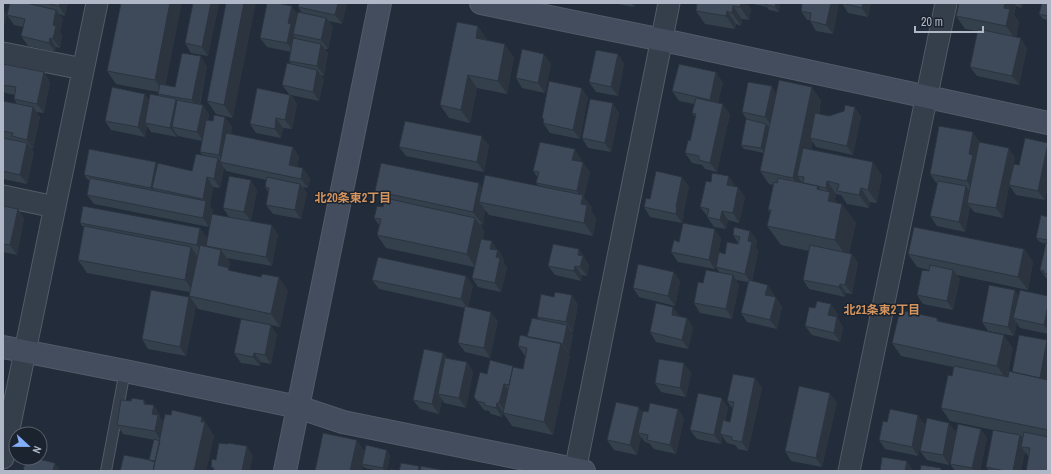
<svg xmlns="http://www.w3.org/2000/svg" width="1051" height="474" viewBox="0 0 1051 474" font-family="'Archivo Narrow','Noto Sans JP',sans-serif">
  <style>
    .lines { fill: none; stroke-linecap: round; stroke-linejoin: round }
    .lane-casing { stroke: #535b68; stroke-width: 12 }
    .street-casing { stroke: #535b68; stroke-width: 23 }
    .secondary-casing { stroke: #535b68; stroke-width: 24 }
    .lane { stroke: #353e4b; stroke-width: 10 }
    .street { stroke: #353e4b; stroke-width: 21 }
    .secondary { stroke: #434d5e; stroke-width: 22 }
    .wall { fill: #35404d }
    .shaded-wall { fill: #2b343f }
    .building { fill: #3e4a5a; stroke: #2b343f }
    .labels { text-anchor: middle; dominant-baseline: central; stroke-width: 3; stroke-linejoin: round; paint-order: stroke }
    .neighbourhood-label { font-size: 12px; font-weight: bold; fill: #d4945e; stroke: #1b232f }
  </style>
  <rect width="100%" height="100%" fill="#222c3a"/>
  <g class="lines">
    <g class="lane-casing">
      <path id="lane" d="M106 471 125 371"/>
    </g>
    <g class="street-casing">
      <path id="street" d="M3 53 83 69
        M3 196 55 207
        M3 458 97 3
        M575 471 669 3
        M849 471 946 3"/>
    </g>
    <g class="secondary-casing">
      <path id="secondary" d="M481 3 677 43 1048 123
        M3 347 125 371 298 407 343 422 584 471
        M285 471 380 3"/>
    </g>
    <use href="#lane" class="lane"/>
    <use href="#street" class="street"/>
    <use href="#secondary" class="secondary"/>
  </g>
  <path class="wall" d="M9 3H68L65 16 59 14 63 19 60 32 62 35 60 48 56 47 55 52 28 46 21 36 23 27 14 25 7 15 10 3Z
    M121 3 165 85 175 87 207 66 200 105H203L209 115 208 120 232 126 231 134 293 147 299 157 297 167 310 178 308 188 303 187 307 193 301 219 273 214 266 205 269 193 265 187 266 180 226 171 224 168 220 188 213 187 210 206 213 210 212 214 229 217 223 208 257 190 251 221 278 234 272 266 227 258 230 263 229 268 231 271 288 290 280 327 198 309 189 296V292L87 273 78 260 84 228 80 223 200 228 207 238 205 247H207L209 227 94 204 87 195 90 182 84 175 156 162 157 164 192 171 202 155 200 152 202 141 178 136 177 135V137L151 132 147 126 145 137 111 130 105 121 145 94 149 100 159 96 158 94V92L116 84 107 71Z
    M193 3H219L208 56 191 53 185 43Z
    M226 3 233 118 216 114 207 101Z
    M347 3 342 24 329 21 333 27 328 49H325L328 53 324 76 321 75 324 79 319 101 291 95 297 104 292 129 283 128 281 138 256 133 250 124 289 94 282 85 291 64 289 61 291 52 267 47 260 38 297 13H302L298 7Z
    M613 3H635L634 7Z
    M747 3 751 9 749 20 742 19 741 26 736 24 735 29 705 24 696 11Z
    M748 3H780L779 12 769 10 767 7Z
    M839 3 833 34 816 31 810 21V20H807L801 11Z
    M842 3H871L868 17 848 13Z
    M959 3H1023L1022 8 1016 6 1014 15 1019 22 1016 37 1027 48 1019 85 977 76 970 67 978 31 965 29 956 16Z
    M1048 3V20L1043 19 1039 14Z
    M487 39V40L514 57 507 94 477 88 470 123 449 118 440 105Z
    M618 54 624 64 618 96 596 92 589 82Z
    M551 63 545 93 522 88 516 78Z
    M3 64 44 72 50 82 44 113 36 112 40 117 33 149 31 148 34 152 27 184 3 179V101L17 104 14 99 15 95 5 93 3 90Z
    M723 82 718 103 730 114 717 172 705 169 702 165 692 163 685 153 690 141 695 117 692 113 694 104 679 101 672 91Z
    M776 93 821 100 819 114 829 116H861L853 155 816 147 813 142 811 149 882 175 877 203 870 202 869 208 847 204 841 195 836 194 835 200 838 203 842 204 856 223 849 253 852 254 858 263 852 294 846 293 845 297 809 289 803 280 809 251 781 245 767 226 770 213 768 210 773 185 769 184 760 171 764 153 744 149 741 145 747 120 742 112Z
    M588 97 580 139 550 133 543 123 544 121 542 118Z
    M619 113 611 152 588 148 582 138Z
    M980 142 1015 157 1013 165H1019L1048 143V186L1045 200 1016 195 1009 185 1003 218 974 212 970 207 965 232 937 226 930 216 937 184 930 174Z
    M489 145 484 172 406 156 399 147Z
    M575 149 581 159V162L590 172 584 197 592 208 591 211 596 218 593 236 489 215 485 210 483 225 480 224 484 231 483 239 499 251 504 260V263L507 268 501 292 478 287 472 278 474 267 386 248 377 235 379 225 374 218 383 207 384 203 375 191 539 186 536 183 538 178 533 171Z
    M735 185V187H738L745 197 739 223 728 220 726 229 714 227 707 217V216L700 207Z
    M689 186 683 215 684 216 682 223 650 217 644 207 650 199Z
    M3 206 24 218 17 255 3 252Z
    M1048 217V280L1047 279 1040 270 1046 244 1040 242 1036 238Z
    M715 229 721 239 715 269 678 262 671 252 679 242Z
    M750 231 757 240 756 247 758 251 752 281 774 294V297L782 307 777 329 747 322 741 313 748 282 736 280 739 285 732 319 700 313 694 303 703 283 720 273 716 267 725 254 738 244V243L733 235Z
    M579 249 585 258V259L589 265 587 276 582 275 581 281 555 275 548 266Z
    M1024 249 1033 262 1028 290 957 275 960 279 953 310 923 304 917 295 929 270 917 267 908 254Z
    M674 272 680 282 675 306 639 297 633 288Z
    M466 276 473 286 468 307 498 321 490 358 465 352 458 343 465 308 379 289 372 280Z
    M1018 295 1048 296V334L1020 328 1017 323 1014 336 988 331 982 322Z
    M578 304 573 332 571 331 573 335 569 354 567 353 570 356 553 435 512 426 503 413 502 417 491 414 489 411 484 410 474 397 487 374 514 367 523 369 525 356 518 346 527 337 539 319 537 317Z
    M196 306 186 356 148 349 142 339Z
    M838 314 837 317 843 327 840 342 812 335 805 326Z
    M680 316 687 318 693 328 688 349 656 342 650 332Z
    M937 318 940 322 1013 348 1007 377H1008L1047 340 1048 342V471L1028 456 1025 452 1021 471H989L986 467 993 430 950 421 941 408 952 376 953 367 901 356 892 343Z
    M277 334 271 364 261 362 260 366 241 363 234 353Z
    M443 353 447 358 467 362 473 372 466 408 444 403 442 399 439 414 420 409 413 400Z
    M684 363 691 373 686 397 661 392 655 383Z
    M755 378 762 388 748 451 738 449 735 445 727 443 722 436 721 444 697 439 690 430 728 407 725 421 730 422 733 409 727 401Z
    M837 402 822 467 791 461 785 451Z
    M148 404 160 415V418L164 423 211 430V431L214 436 206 471H120L149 460 160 441 123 434 117 425Z
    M678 409 684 418 676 454 654 449 649 443 645 442 641 437 637 455 614 450 607 440 642 413Z
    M887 422 925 424 918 456 885 449 879 440Z
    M949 423 956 432 949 465 927 460 920 451Z
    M981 429 987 438 980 471H955L950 464Z
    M365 451 390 455 387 471H378L365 468 363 466 362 471H315Z"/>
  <path class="shaded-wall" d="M60 3H68L65 16 59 6Z
    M170 3H182L164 93 155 80Z
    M211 3H219L208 56 202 47Z
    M244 3H256L233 118 224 105Z
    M338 3H347L342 24 335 15Z
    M631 3H635L634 7Z
    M741 3H747L751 9 749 20 740 7Z
    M776 3H780L779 12 775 7Z
    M831 3H839L833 34 826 25Z
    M863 3H871L868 17 862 8Z
    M1005 3H1014L1016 6 1014 15 1019 22 1015 39 1006 26 1004 8Z
    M1019 3H1023L1022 8Z
    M292 6 298 15 293 34 296 39 294 53 287 43 288 23Z
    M733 6 742 19 741 26 732 13Z
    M3 8 7 14 3 32Z
    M56 10 63 19 60 32 62 35 60 48 53 39V25Z
    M727 11 736 24 735 29 726 16Z
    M326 18 333 27 328 49 321 40Z
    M478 26 487 39 485 51 476 38Z
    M50 38 56 47 55 52 49 43Z
    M1021 38 1027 48 1019 85 1012 76Z
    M321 44 328 53 324 76 317 66Z
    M505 44 514 57 507 94 498 81Z
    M544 54 551 63 545 93 538 83Z
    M618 54 624 64 618 96 611 87Z
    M201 56 207 66 198 110 192 100Z
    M317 70 324 79 319 101 313 92Z
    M44 72 50 82 44 113 37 104Z
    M716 72 723 82 717 109 710 100Z
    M468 75 477 88 470 123 461 110Z
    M772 86 778 96 772 126 765 117Z
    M812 87 821 100 813 139 810 138 813 142 805 179 804 177 797 176 804 185 802 191 793 178Z
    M582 88 588 97 580 139 573 130Z
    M145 94 152 103 145 123 147 126 145 137 138 127Z
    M290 95 297 104 292 129 285 120Z
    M176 99 182 108 172 127 177 135V137L170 128Z
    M613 103 619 113 611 152 605 143Z
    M723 104 730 114 717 172 710 163Z
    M203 105 209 115 204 142 197 132Z
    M33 107 40 117 33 149 27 140Z
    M855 107 861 116 853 155 847 146Z
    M225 117 232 126 225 163H224L219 155Z
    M276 118 283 128 281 138 275 129Z
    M766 124 770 129 765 153 761 148Z
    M973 132 980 142 974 191 967 181 969 154Z
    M482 136 489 145 484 172 477 162Z
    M27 143 34 152 27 184 20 175Z
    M1048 144V186L1045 200 1038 191Z
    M293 147 299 157 296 175 289 165Z
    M1009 148 1015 157 1003 218 996 208Z
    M575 149 581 159 579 170 572 160Z
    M218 158 224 168 220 188 214 179Z
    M156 162 163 172 152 188 158 196V197L151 188Z
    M583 162 590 172 584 197 592 208 591 211 596 218 593 236 584 223 581 204 582 199 577 191Z
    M873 162 882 175 877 203 868 190Z
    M303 168 310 178 308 188 301 179Z
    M729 176 735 185 734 194 727 185Z
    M207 177 213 187 210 206 213 210 209 227 203 218 206 203 203 199Z
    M682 177 689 186 683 215 684 216 682 223 676 214V207Z
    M251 180 257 190 251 221 244 212Z
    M827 181 836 194 835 200 841 208 842 204 856 223 848 259 835 240 817 189 818 186 828 201 829 193 826 188Z
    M479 183 488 196 479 202 485 210 483 225 473 212Z
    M300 184 307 193 301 219 295 210Z
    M966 186 972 196 967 203 970 207 965 232 959 222Z
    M738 187 745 197 739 223 733 213Z
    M861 188 870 202 869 208 859 195Z
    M18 209 24 218 17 255 10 245Z
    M722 211 728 220 726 229 720 220Z
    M475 218 484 231 476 268 467 254Z
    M272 225 278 234 272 266 266 257Z
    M200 228 207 238 204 254 197 245Z
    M715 229 721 239 715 269 709 260Z
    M750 231 757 240 756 247 758 251 751 283 745 274 748 241Z
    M492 241 504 260V263L507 268 501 292 495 283 490 249Z
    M191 247 200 260 194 293 185 280Z
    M579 249 585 258V259L589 265 587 276 580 267 578 255Z
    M1024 249 1033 262 1028 290 1018 277Z
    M221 250 230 263 229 268 238 281 218 265Z
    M852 254 858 263 852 294 845 285Z
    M575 266 582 275 581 281 574 271Z
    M953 270 960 279 953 310 947 301Z
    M674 272 680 282 675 306 668 296Z
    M733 275 739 285 732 319 726 309Z
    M466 276 473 286 468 309 461 299Z
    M279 277 288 290 280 327 271 314Z
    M840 284 846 293 845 297 839 287Z
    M768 285 774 294 772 304 765 295Z
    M1015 290 1022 300 1013 318 1017 323 1014 336 1008 327Z
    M572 295 578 304 573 332 566 322Z
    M189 297 196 306 186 356 180 347Z
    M776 297 782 307 777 329 770 320Z
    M831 304 838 314 835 325 828 315Z
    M1048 305V331L1044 325Z
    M673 307 680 316 678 324 672 315Z
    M491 312 498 321 490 358 484 348Z
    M837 317 843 327 840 342 834 333Z
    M687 318 693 328 688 349 682 340Z
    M271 325 277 334 271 364 265 355Z
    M567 325 573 335 569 354 563 344Z
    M1004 335 1013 348 1006 379 997 366Z
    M1047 340 1048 342V380L1040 378Z
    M561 343 570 356 553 435 544 422Z
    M254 353 261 362 260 366 253 357Z
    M443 353 450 363 438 394 442 399 439 414 432 404Z
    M467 362 473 372 466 408 459 398Z
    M684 363 691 373 686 397 680 388Z
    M755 378 762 388 748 451 742 442Z
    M504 384 510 393 506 412 499 403Z
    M830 393 837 402 822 467 816 458Z
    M722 398 728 407 723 434H720L722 436 721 444 714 435Z
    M144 400 151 409 144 404Z
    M497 403 503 412 502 417 496 408Z
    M154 405 160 415V418L164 424 161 441 155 431 152 414Z
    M639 407 645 417 638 433 641 437 637 455 630 445Z
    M678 409 684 418 676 454 670 445Z
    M918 415 925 424 918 456 912 447Z
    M202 417 211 430V431L214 436 206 471H194Z
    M949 423 956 432 949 465 943 455Z
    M981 429 987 438 980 471H974L972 468Z
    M1020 435 1027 444 1021 447 1025 452 1021 471H1013Z
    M357 440 366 453 362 464 363 466 362 471H350Z
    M247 446 253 456 250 471H242Z
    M387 450 390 455 387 471H385L383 468Z
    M907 461 914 471H905Z
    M55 463 61 471H53Z
    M419 466 423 471H418Z"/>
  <path class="building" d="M10 3H26L56 10 53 25 56 26 53 39 50 38 49 43 21 36 25 19 7 15Z
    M45 3H60L59 6Z
    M121 3H170L155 80 107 71Z
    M193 3H211L202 47 185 43Z
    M226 3H244L224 105 207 101Z
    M267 3H277L292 6 288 23 291 24 287 43 260 38Z
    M299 3H338L335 15 298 7Z
    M697 3H741L740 7 733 6 732 13 727 11 726 16 696 11Z
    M766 3H776L775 7 766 5Z
    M802 3H831L826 25 810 21 811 13 801 11Z
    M842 3H863L862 8Z
    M959 3H1005L1004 8 1010 9 1006 26 956 16Z
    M1042 3H1048V16L1039 14Z
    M298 12 326 18 321 40 293 34Z
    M457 22 478 26 476 38 505 44 498 81 468 75 461 110 440 105Z
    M978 29 1021 38 1012 76 970 67Z
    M293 38 321 44 317 66 289 61Z
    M522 49 544 54 538 83 516 78Z
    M596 50 618 54 611 87 589 82Z
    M182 53 201 56 192 100 158 94 160 84 175 87Z
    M287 63 317 70 313 92 282 85Z
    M3 64 44 72 37 104 14 99 16 87 3 85Z
    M679 64 716 72 710 100 672 91Z
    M779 80 812 87 793 178 760 171Z
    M549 81 582 88 573 130 543 123 544 119 542 118Z
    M748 82 772 86 765 117 742 112Z
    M112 87 145 94 138 127 105 121Z
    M257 88 290 95 285 120 276 118 275 129 250 124Z
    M150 94 176 99 170 128 145 123Z
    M696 98 723 104 710 163 699 160V156L685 153 688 140 690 141 696 114 692 113Z
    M590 99 613 103 605 143 582 138Z
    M177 100 203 105 197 132 172 127Z
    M3 101 33 107 27 140 12 136 13 133 3 131Z
    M845 105 855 107 847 146 810 138 815 113 829 116 844 111Z
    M214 115 225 117 219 155 200 152 206 120 213 121Z
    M746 119 766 124 761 148 741 145Z
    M405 121 482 136 477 162 399 147Z
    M939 126 973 132 969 154 973 155 967 181 930 174Z
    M226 133 293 147 289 165 303 168 301 179 220 162Z
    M3 138 27 143 20 175 3 171Z
    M1025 138 1048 143 1038 191 1009 185 1014 164 1019 165Z
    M540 142 575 149 572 160 583 162 577 191 536 183 539 172 533 171Z
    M979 142 1009 148 996 208 967 203Z
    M803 148 873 162 868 190 861 188 859 195 837 191 839 184 827 181 826 188 803 183 804 177 797 176Z
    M89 149 156 162 151 188 84 175Z
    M196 154 218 158 214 179 207 177 203 199 152 188 158 163 192 171Z
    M381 163 479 183 473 212 375 191Z
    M656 171 682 177 676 207H677L676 214 644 207 646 198 650 199Z
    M712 173 729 176 727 185 738 187 733 213 722 211 720 220 707 217 709 209 700 207 706 181 711 182Z
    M485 175 583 195 581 204 587 205 584 223 479 202Z
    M229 176 251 180 244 212 223 208Z
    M267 177 300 184 295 210 266 205 269 188 265 187Z
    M90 178 206 201 203 218 87 195Z
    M778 178 818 186 817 189 830 192 828 201 842 204 835 240 767 226 771 210H768L774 182 777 183Z
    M938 181 966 186 959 222 930 216Z
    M385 198 475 218 467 254 377 235 381 219 374 218 377 206 383 207Z
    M3 206 18 209 10 245 3 244Z
    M83 206 200 228 197 245 80 223Z
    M212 214 272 225 266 257 206 246Z
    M1041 215 1048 217V240L1036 238Z
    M683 223 715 229 709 260 671 252 674 240 679 242Z
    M84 226 191 247 185 280 78 260Z
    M734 227 750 231 748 241 752 242 745 274 716 267 719 252 725 254 727 242 738 244 740 237 733 235Z
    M914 227 1024 249 1018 277 908 254Z
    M481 239 492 241 490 249 498 250 496 257 500 258 495 283 472 278Z
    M1046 243 1048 244V274L1043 273 1044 271 1040 270Z
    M553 244 579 249 578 255 583 256 580 267 575 266 574 271 548 266Z
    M200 245 221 250 218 265 229 268 228 270 261 277 262 274 279 277 271 314 189 296Z
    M810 245 852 254 845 285 840 284 839 287 803 280Z
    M378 257 466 276 461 299 372 280Z
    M638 264 674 272 668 296 633 288Z
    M930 265 953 270 947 301 917 295 922 270 929 271Z
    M706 270 733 275 726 309 694 303 698 282 703 283Z
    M749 280 768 285 765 295 776 297 770 320 741 313Z
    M989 285 1015 290 1008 327 982 322Z
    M151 290 189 297 180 347 142 339Z
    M1020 290 1048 296V305L1044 325 1013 318Z
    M555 292 572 295 566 322 537 317 541 294 554 297Z
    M817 301 831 304 828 315 837 317 834 333 805 326 809 307 815 308Z
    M656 303 673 307 672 315 687 318 682 340 650 332Z
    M465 306 491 312 484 348 458 343Z
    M900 310 937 318V321L1004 335 997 366 892 343Z
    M532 318 567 325 563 344 527 337Z
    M241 319 271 325 265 355 254 353 253 357 234 353Z
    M520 335 561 343 544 422 503 413 513 367 523 369 527 348 518 346Z
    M1019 335 1047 340 1040 378 1012 372Z
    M424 349 443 353 432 404 413 400Z
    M445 358 467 362 459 398 438 394Z
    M659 359 684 363 680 388 655 383Z
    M490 360 513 366 509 385 504 384 499 403H497L496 408 484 405 485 403 477 401 474 397 480 372 487 374Z
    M954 366 1008 377 1009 371 1048 380V430L941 408 948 375 952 376Z
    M733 374 755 378 742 442 732 440V437L720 434 723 420 730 422 734 402 727 401Z
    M799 386 830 393 816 458 785 451Z
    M698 393 722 398 714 435 690 430Z
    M132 398 144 400V404L154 405 152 414 158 415 155 431 117 425 121 400 131 401Z
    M616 402 639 407 630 445 607 440Z
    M650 403 678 409 670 445 647 440 648 435 638 433 643 411 648 412Z
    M890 409 918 415 912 447 879 440 883 421 887 422Z
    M172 410 202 417 201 422H205L194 471H153L165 414 171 415Z
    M927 418 949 423 943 455 920 451Z
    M958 424 981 429 972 468 950 464Z
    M993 430 1020 435 1013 471H1005L986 467Z
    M1024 432 1048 437V471H1026L1030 448 1021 447Z
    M323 433 357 440 350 471H315Z
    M154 439 160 441 155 462 149 460Z
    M219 443 228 444V443L247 446 242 471H213L214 468 211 467 212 459 216 460Z
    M366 445 387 450 383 468 362 464Z
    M124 455 155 461 153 471H120Z
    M882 457 907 461 905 471H880Z
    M34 458 55 463 53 471H23L25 461 33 463Z
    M401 463 419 466 418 471H390L391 469 399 471Z
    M921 465 941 468V471H920Z
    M421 466 447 471H420Z"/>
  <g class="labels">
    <g class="neighbourhood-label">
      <text x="353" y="198">北20条東2丁目</text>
      <text x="882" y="310">北21条東2丁目</text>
    </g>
  </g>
  <rect width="1051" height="474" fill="none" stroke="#b0b8c7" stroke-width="8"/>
  <g transform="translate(28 446) rotate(112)"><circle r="19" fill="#1b232f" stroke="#575f6c"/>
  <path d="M0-3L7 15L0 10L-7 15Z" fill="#84aef8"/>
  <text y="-6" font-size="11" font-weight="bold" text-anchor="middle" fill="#b0b8c7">N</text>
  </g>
  <path d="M915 26v6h68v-6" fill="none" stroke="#b0b8c7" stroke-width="2"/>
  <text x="921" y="26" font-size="12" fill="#b0b8c7" stroke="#1b232f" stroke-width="3" paint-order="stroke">20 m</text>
</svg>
